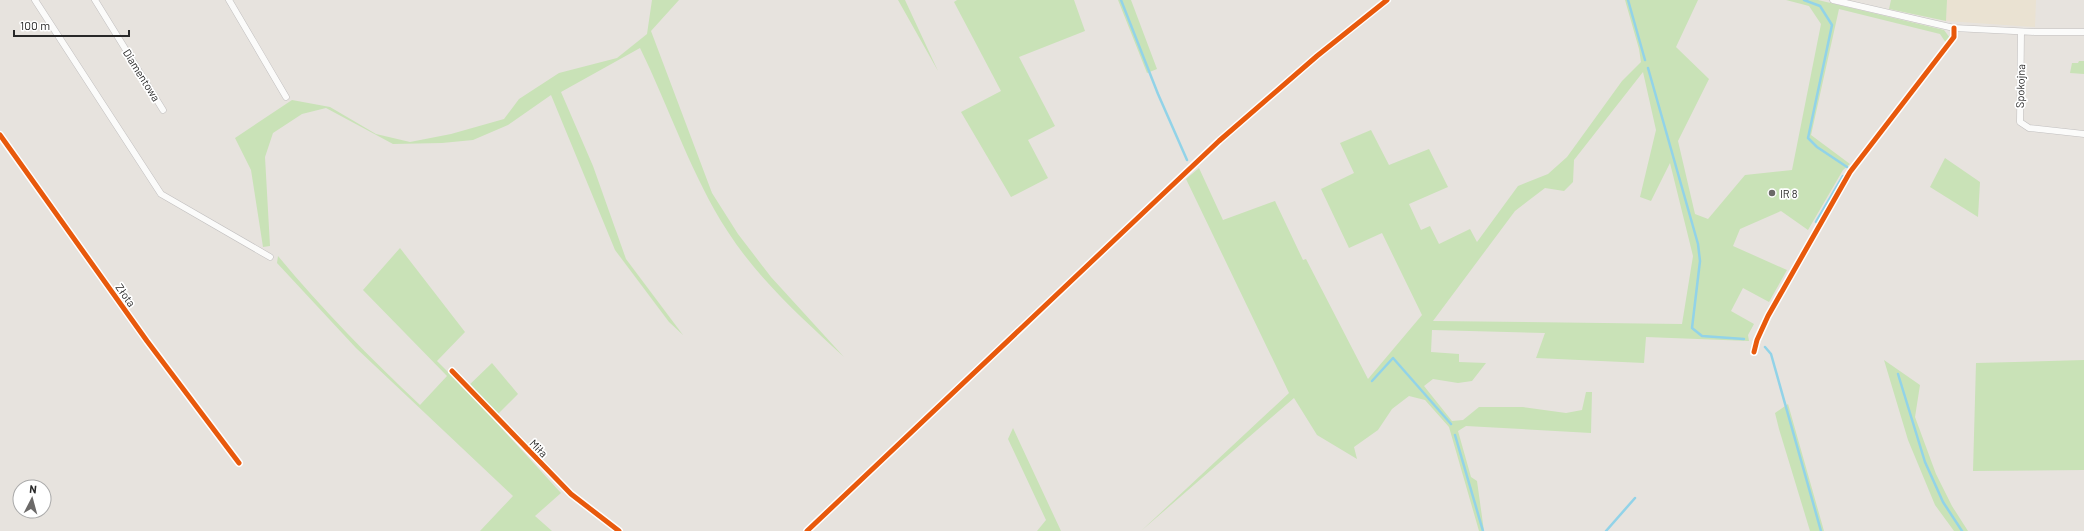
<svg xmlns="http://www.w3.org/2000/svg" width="2084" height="531" viewBox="0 0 2084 531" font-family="Barlow,sans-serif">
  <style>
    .education { fill: #eae2d2 }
    .green { fill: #c9e2b7; fill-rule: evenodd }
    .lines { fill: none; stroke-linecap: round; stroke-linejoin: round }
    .stream { stroke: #92d3e8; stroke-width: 2.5 }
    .street-casing { stroke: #c1bfbf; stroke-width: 7 }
    .street { stroke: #fbfbfa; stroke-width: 6 }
    .cycleway-casing { stroke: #fff; stroke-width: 8 }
    .cycleway { stroke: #e8590c; stroke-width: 5 }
    .poi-dot { fill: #6b6968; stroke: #fff; stroke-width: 1.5 }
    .labels { text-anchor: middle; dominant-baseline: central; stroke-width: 3.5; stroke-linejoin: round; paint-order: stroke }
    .street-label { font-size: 11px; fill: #282828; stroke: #fff }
    .poi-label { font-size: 11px; fill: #282828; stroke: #fff; text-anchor: start }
  </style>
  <rect width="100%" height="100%" fill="#e7e3de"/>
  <path class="education" d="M1947 0H2036L2035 27 1946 21Z"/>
  <path class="green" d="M652 0H679L651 31 712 193 738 234 771 277 844 357C802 318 759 280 728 232 692 177 669 107 640 48L561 92 593 166 626 259 683 335 669 322 615 250 551 95 508 125 473 140 442 143 393 144 326 108 302 114 273 133 265 157 270 246 263 247 251 170 235 138 292 100 330 107 376 134 410 142 451 134 504 119 519 99 559 73 617 58 647 34Z
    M898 0H905L938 71Z
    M957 0H1074L1085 31 1019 57 1055 126 1028 140 1048 178 1011 197 961 112 1001 91 954 2Z
    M1118 0H1131L1157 69 1147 73Z
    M1625 0H1698L1676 47 1709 79 1678 141 1695 214 1708 219 1745 175 1792 170 1821 24 1809 6 1786 0H1818L1944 30 1950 38 1946 43 1940 34 1839 9 1811 135 1850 164 1843 170 1808 230 1781 211 1740 229 1733 246 1787 270 1769 302 1743 288 1731 311 1754 324 1748 335 1749 341 1646 337 1644 363 1536 358 1545 333 1432 330 1431 352 1459 354V362L1486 363 1472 381 1458 383 1433 379 1424 386 1452 421 1463 420 1479 407H1523L1566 413 1582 410 1586 392H1592L1591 433 1466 426 1458 431 1471 477 1477 481 1484 531H1479L1449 427 1425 400 1409 396 1392 409 1378 430 1354 447 1357 459 1317 435 1294 398 1141 531 1289 393 1186 179 1199 168 1223 220 1275 201 1303 260 1306 259 1368 379 1422 315 1382 233 1349 248 1321 189 1354 173 1340 143 1371 130 1389 165 1429 149 1448 187 1409 204 1421 230 1430 226 1439 244 1470 229 1477 242 1518 186 1548 174 1567 157 1622 81 1641 62 1639 49ZM1643 72 1656 130 1640 197 1651 201 1670 163 1693 256 1682 324 1433 321 1515 211 1545 188 1564 191 1573 182 1574 160Z
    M1891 0H1947L1946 21 1889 9Z
    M2079 61H2084V74L2070 73 2072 63H2078Z
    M1945 158 1980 182 1978 217 1930 187Z
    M400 248 465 332 437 361 465 389 492 363 518 394 493 419 561 493 535 516 552 531H480L513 496 356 348 277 263 278 256C322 309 370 358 420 405L447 376 363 290Z
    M1884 360 1920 385 1915 417 1936 474 1952 506 1968 531H1954L1935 505 1908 440Z
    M2084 360V470L1973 471 1976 363Z
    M1788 404 1824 531H1810L1779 429 1775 413Z
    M1013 428 1061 531H1037L1046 520 1008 439Z"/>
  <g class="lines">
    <path class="stream" d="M1121 0 1158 94 1187 160
      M1628 0 1645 60
      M1804 0 1820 6 1832 25 1808 138 1817 147 1847 167
      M1648 68 1698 244 1700 261 1692 328 1702 336 1744 339
      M1816 222 1843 176
      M1765 347 1771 354 1821 531
      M1898 374 1925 462 1943 502 1962 531
      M1372 381 1393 358 1451 424
      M1455 435 1483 531
      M1606 531 1635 498"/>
    <g class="street-casing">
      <path id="street" d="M35 0 161 194 270 257
        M95 0 163 110
        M229 0 286 97
        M1833 0 1954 28 2035 32H2084
        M2021 32 2020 122 2029 128 2084 134
        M0 135 147 341 239 463
        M1754 352 1757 340 1768 316 1850 172 1954 37V28
        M452 371 571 494 619 531
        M807 531 1219 141 1317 56 1387 0"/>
    </g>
    <use href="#street" class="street"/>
    <g class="cycleway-casing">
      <path id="cycleway" d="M0 135 147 341 239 463
        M1754 352 1757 340 1768 316 1850 172 1954 37V28
        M452 371 571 494 619 531
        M807 531 1219 141 1317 56 1387 0"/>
    </g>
    <use href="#cycleway" class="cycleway"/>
  </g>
  <circle class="poi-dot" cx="1772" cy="193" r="4"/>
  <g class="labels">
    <g class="street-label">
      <text transform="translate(142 75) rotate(58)">Diamentowa</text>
      <text transform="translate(2020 86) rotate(-88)">Spokojna</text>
      <text transform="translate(126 295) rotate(55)">Złota</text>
      <text transform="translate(539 448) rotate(46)">Miła</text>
    </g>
    <g class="poi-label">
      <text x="1780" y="193">IR 8</text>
    </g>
  </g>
  <g transform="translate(32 499) rotate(6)"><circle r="19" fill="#ffffff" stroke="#a9a9a9"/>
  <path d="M0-3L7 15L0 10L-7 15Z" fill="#6b6968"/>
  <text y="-6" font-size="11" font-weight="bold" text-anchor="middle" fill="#282828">N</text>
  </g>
  <path d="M14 30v6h115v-6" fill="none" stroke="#282828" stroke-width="2"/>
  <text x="20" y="30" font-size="12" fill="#282828" stroke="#ffffff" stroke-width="3" paint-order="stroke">100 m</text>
</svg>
